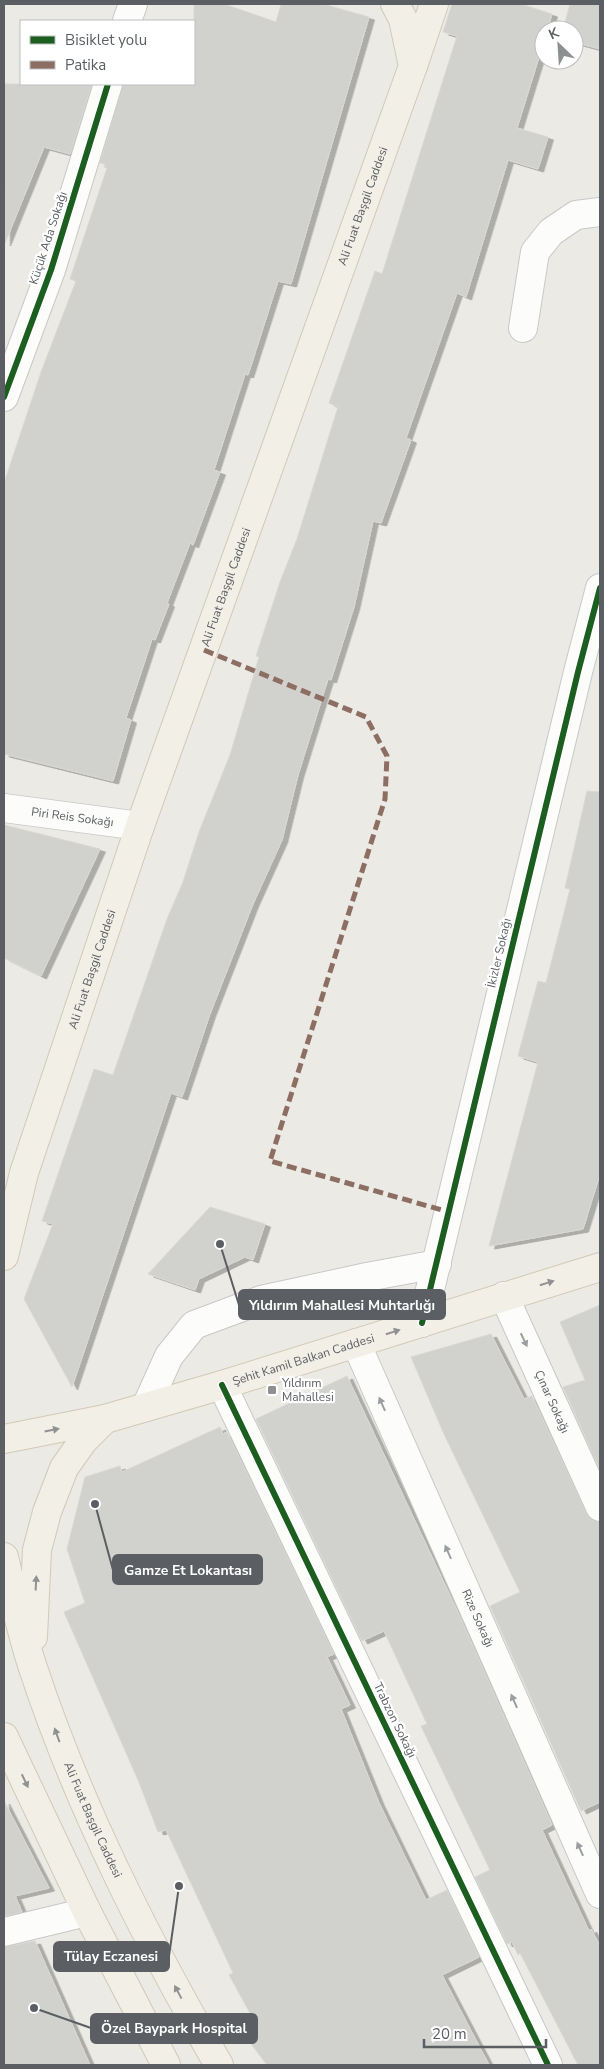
<svg xmlns="http://www.w3.org/2000/svg" width="604" height="2069" viewBox="0 0 604 2069" font-family="'Nunito Sans',sans-serif">
  <style>
    .building { fill: #d1d1ce; stroke: #dad8d4; filter: url(#shadow) }
    .lines { fill: none; stroke-linecap: round; stroke-linejoin: round }
    .minor-casing { stroke: #c8c8c8; stroke-width: 30 }
    .major-casing { stroke: #d2c9b5; stroke-width: 30 }
    .minor { stroke: #fcfcfb; stroke-width: 28 }
    .major { stroke: #f2efe7; stroke-width: 28 }
    .quiet { stroke: #8d6e63; stroke-width: 5; stroke-dasharray: 10 5; stroke-linecap: butt }
    .cycleway-casing { stroke: #fff; stroke-width: 9 }
    .cycleway { stroke: #1b5e20; stroke-width: 6 }
    .oneway { fill: #909191 }
    .oneway2 { fill: #9b9ea0 }
    .poi-dot { fill: #8d9090; stroke: #fff; stroke-width: 2 }
    .labels { text-anchor: middle; dominant-baseline: central; stroke-width: 4.5; stroke-linejoin: round; paint-order: stroke }
    .street-label { font-size: 12px; fill: #5b5f63; stroke: #fff }
    .poi-label { font-size: 12px; fill: #5b5f63; stroke: #fff; text-anchor: start }
    .leader { fill: none; stroke: #5b5f63; stroke-width: 2 }
    .callout-dot { fill: #5b5f63; stroke: #fff; stroke-width: 2 }
    .callout { fill: #5b5f63; stroke: #5b5f63; stroke-width: 2 }
    .callout-label { font-size: 14px; text-anchor: middle; font-weight: bold; fill: #fff }
  </style>
  <defs>
    <filter id="shadow"><feDropShadow dx="5.5" dy="3" stdDeviation="0" flood-color="#0004"/></filter>
  </defs>
  <rect width="100%" height="100%" fill="#ebeae5"/>
  <path class="building" d="M194 4H224L276 22 281 4H323L369 17 291 284 278 281 248 375 245 374 214 470 220 472 193 545 190 543 167 603 169 604 155 640 152 639 126 718 131 720 113 781 4 754V483L41 372 76 281 70 279 107 168 104 167 105 164 100 163 123 84H194Z
    M452 4H521L552 14 547 30H544V41L517 128 548 137 538 169 508 160 466 297 457 293 406 438 411 440 381 523 373 521 354 607 331 680 328 679 298 775 282 840 253 904 210 1014 182 1097 171 1093 72 1387 24 1299 53 1224 42 1221 94 1069 113 1075 167 919 183 882 199 832 230 755 259 657 256 656 280 582 297 539 338 407 329 403 375 271 382 274 457 36 443 32Z
    M570 4H600V49L574 42V30H563Z
    M4 84H92L70 154 44 147 5 243Z
    M587 791 600 792V1174L583 1229 489 1246 538 1062 518 1056 538 981 546 983 570 889 565 888Z
    M4 825 100 849 41 976 4 958Z
    M210 1207 265 1224 253 1260 245 1257 199 1279 195 1290 148 1274Z
    M600 1305V1470L563 1387 585 1380 560 1322Z
    M491 1334 524 1399 532 1396 586 1513 591 1520 600 1522V1802L581 1811 490 1606 520 1592 443 1432 411 1357Z
    M347 1376 461 1619 552 1825 542 1830 589 1931 591 1929 600 1946V2065H578L520 1953 518 1955 512 1942 507 1944 475 1877 490 1870 421 1726 427 1724 384 1631 362 1641 256 1419Z
    M220 1427 223 1434 227 1432 334 1654 327 1657 350 1705 341 1709 379 1803 426 1900 447 1890 479 1957 442 1975 489 2065H267L242 2032 256 2024 229 1975 233 1973 166 1830 158 1832 138 1780 64 1612 85 1603 67 1549 85 1477 120 1466 122 1472Z
    M4 1801 49 1888 15 1896 22 1912 4 1916Z
    M35 1941 90 2065H4V1947Z"/>
  <g class="lines">
    <g class="minor-casing">
      <g id="minor">
        <path d="M127 21 133 4"/>
        <path d="M523 328 535 252 551 232 576 215 600 212"/>
        <path d="M4 397 51 270 108 84"/>
        <path id="s1" d="M4 808 140 826"/>
        <path id="s2" d="M504 1296 600 1507"/>
        <path d="M422 1323 578 672 600 588"/>
        <path id="s3" d="M356 1343 600 1894"/>
        <path d="M222 1385 548 2065"/>
        <path d="M146 1407 169 1356 194 1325 261 1300 367 1277 437 1264"/>
        <path d="M4 1932 87 1912"/>
      </g>
    </g>
    <g class="major-casing">
      <g id="major">
        <path d="M395 4 403 19 413 66"/>
        <path id="s4" d="M4 1256 24 1173 140 826 413 66 434 4"/>
        <path id="s5" d="M4 1439 105 1419 222 1385 600 1267"/>
        <path id="s6" d="M4 1557C13 1594 21 1632 33 1668 79 1807 146 1939 219 2065"/>
        <path d="M33 1637 37 1550 47 1512 64 1468 83 1441 105 1419"/>
        <path d="M4 1737 87 1912 166 2065"/>
      </g>
    </g>
    <use href="#minor" class="minor"/>
    <use href="#major" class="major"/>
    <path class="quiet" d="M204 650 366 717 387 756 385 799 270 1161 449 1212"/>
    <g class="cycleway-casing">
      <path id="cycleway" d="M4 397 51 270 108 84
        M422 1323 578 672 600 588
        M222 1385 548 2065"/>
    </g>
    <use href="#cycleway" class="cycleway"/>
  </g>
  <defs><path id="oneway-solid" d="M-6-.8H1V-3.2L6.5 0L1 3.2V.8H-6Z" transform="scale(1.25)"/></defs>
  <g class="oneway">
    <use href="#oneway-solid" transform="translate(547 1283) rotate(-17)"/>
    <use href="#oneway-solid" transform="translate(393 1332) rotate(-17)"/>
    <use href="#oneway-solid" transform="translate(52 1430) rotate(-11)"/>
    <use href="#oneway-solid" transform="translate(36 1583) rotate(-87)"/>
    <use href="#oneway-solid" transform="translate(57 1735) rotate(-110)"/>
    <use href="#oneway-solid" transform="translate(25 1781) rotate(65)"/>
    <use href="#oneway-solid" transform="translate(178 1992) rotate(-118)"/>
  </g>
  <g class="oneway2">
    <use href="#oneway-solid" transform="translate(524 1340) rotate(65)"/>
    <use href="#oneway-solid" transform="translate(382 1404) rotate(-114)"/>
    <use href="#oneway-solid" transform="translate(448 1552) rotate(-114)"/>
    <use href="#oneway-solid" transform="translate(514 1701) rotate(-114)"/>
    <use href="#oneway-solid" transform="translate(580 1849) rotate(-114)"/>
  </g>
  <rect class="poi-dot" x="267" y="1385" width="10" height="10" rx="2.5"/>
  <g class="labels">
    <g class="street-label">
      <text stroke="none"><textPath href="#s4" startOffset="1110">Ali Fuat Başgil Caddesi</textPath></text>
      <text transform="translate(48 238) rotate(-72)">Küçük Ada Sokağı</text>
      <text stroke="none"><textPath href="#s4" startOffset="705">Ali Fuat Başgil Caddesi</textPath></text>
      <text stroke="none"><textPath href="#s1" startOffset="69">Piri Reis Sokağı</textPath></text>
      <text transform="translate(499 953) rotate(-77)">İkizler Sokağı</text>
      <text stroke="none"><textPath href="#s4" startOffset="300">Ali Fuat Başgil Caddesi</textPath></text>
      <text stroke="none"><textPath href="#s5" startOffset="310">Şehit Kamil Balkan Caddesi</textPath></text>
      <text stroke="none"><textPath href="#s2" startOffset="116">Çınar Sokağı</textPath></text>
      <text stroke="none"><textPath href="#s3" startOffset="301">Rize Sokağı</textPath></text>
      <text transform="translate(395 1720) rotate(64)">Trabzon Sokağı</text>
      <text stroke="none"><textPath href="#s6" startOffset="278">Ali Fuat Başgil Caddesi</textPath></text>
    </g>
    <g class="poi-label">
      <text x="282" y="1383">Yıldırım<tspan x="282" dy="14">Mahallesi</tspan></text>
    </g>
  </g>
  <path class="leader" d="M220 1244L239 1305M95 1504L113 1570M179 1886L169 1956M34 2008L91 2028"/>
  <g class="callout-dot">
    <circle cx="220" cy="1244" r="5"/>
    <circle cx="95" cy="1504" r="5"/>
    <circle cx="179" cy="1886" r="5"/>
    <circle cx="34" cy="2008" r="5"/>
  </g>
  <g class="callout">
    <rect x="239" y="1290" width="206" height="29" rx="5"/>
    <rect x="113" y="1555" width="149" height="29" rx="5"/>
    <rect x="54" y="1942" width="115" height="29" rx="5"/>
    <rect x="91" y="2014" width="166" height="29" rx="5"/>
  </g>
  <g class="callout-label">
    <text x="342" y="1310">Yıldırım Mahallesi Muhtarlığı</text>
    <text x="188" y="1575">Gamze Et Lokantası</text>
    <text x="111" y="1961">Tülay Eczanesi</text>
    <text x="174" y="2033">Özel Baypark Hospital</text>
  </g>
  <rect width="604" height="2069" fill="none" stroke="#5b5f63" stroke-width="10"/>
  <rect x="20" y="20" width="175" height="65" fill="#ffffff" stroke="#bdbfc1"/>
  <rect x="30" y="36" width="25" height="8" fill="#1b5e20" stroke="#bdbfc1"/>
  <text x="65" y="45" font-size="15" fill="#5b5f63">Bisiklet yolu</text>
  <rect x="30" y="61" width="25" height="8" fill="#8d6e63" stroke="#bdbfc1"/>
  <text x="65" y="70" font-size="15" fill="#5b5f63">Patika</text>
  <g transform="translate(559 45) rotate(335)"><circle r="24" fill="#ffffff" stroke="#bdbfc1"/>
  <path d="M0-4L9 19L0 12L-9 19Z" fill="#8d9090"/>
  <text y="-8" font-size="14" font-weight="bold" text-anchor="middle" fill="#5b5f63">K</text>
  </g>
  <path d="M424 2039v8h122v-8" fill="none" stroke="#5b5f63" stroke-width="2.5"/>
  <text x="432" y="2039" font-size="15" fill="#5b5f63" stroke="#ffffff" stroke-width="4" paint-order="stroke">20 m</text>
</svg>
